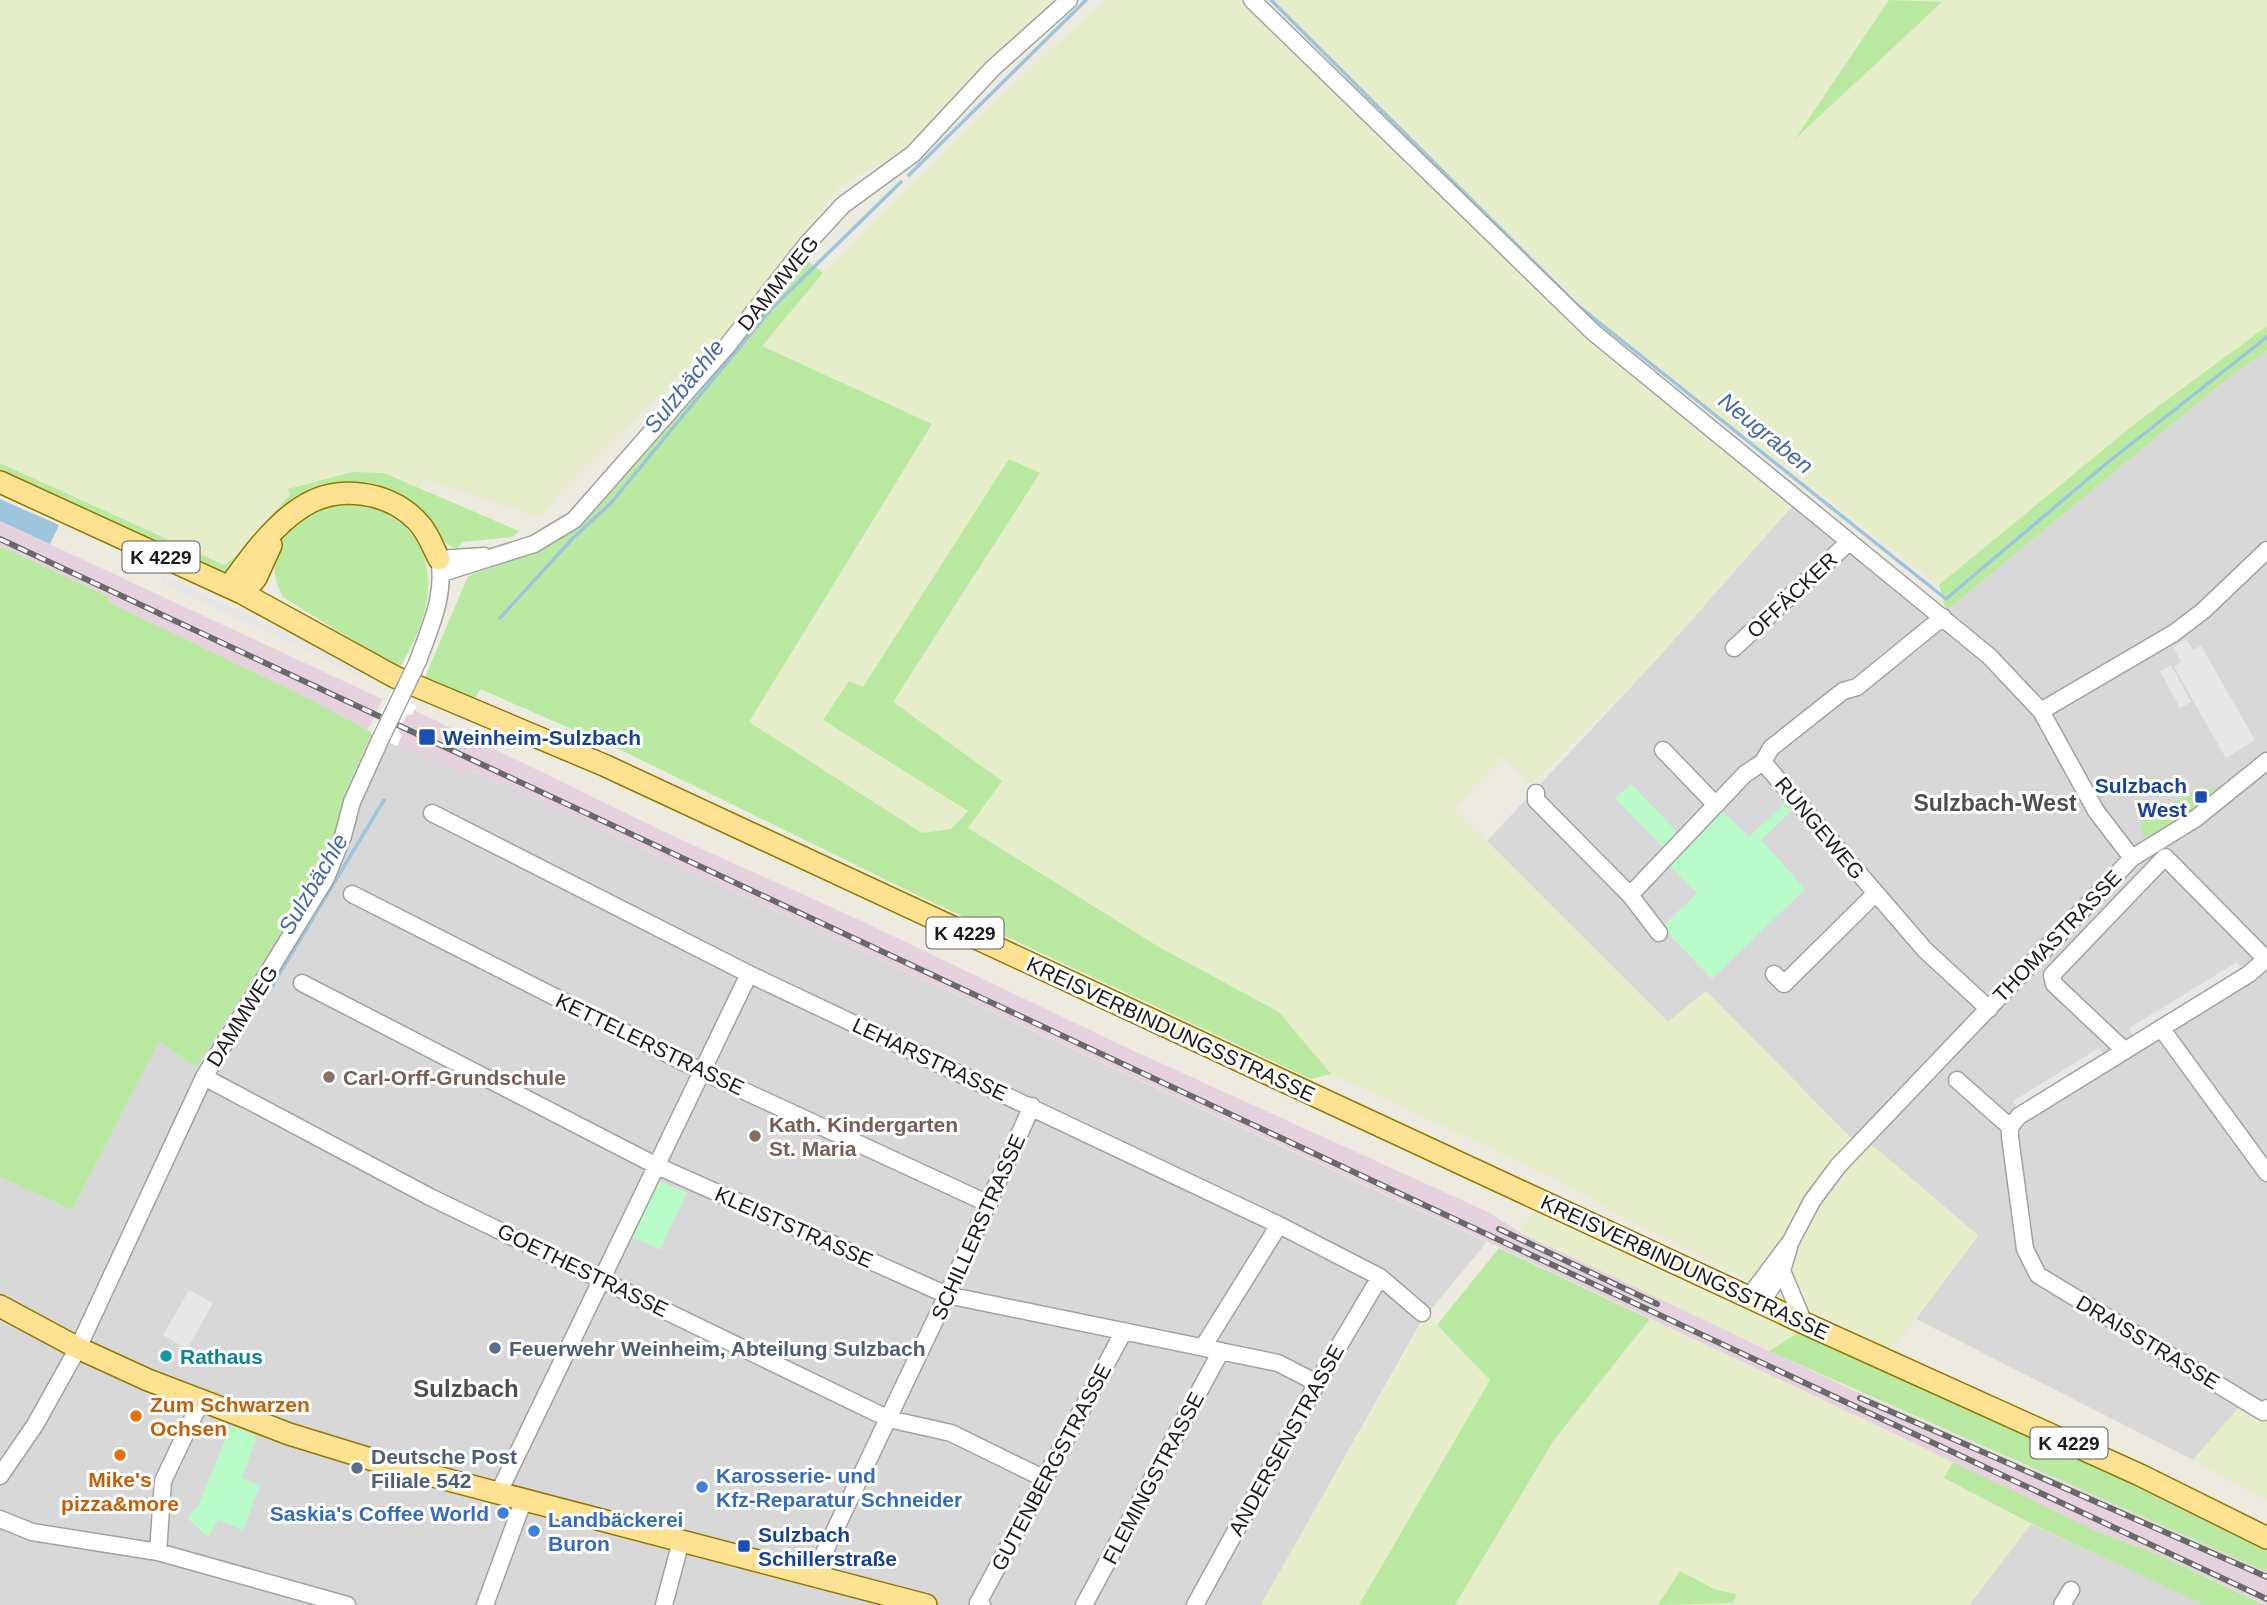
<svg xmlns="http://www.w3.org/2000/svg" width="2267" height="1605" viewBox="0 0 2267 1605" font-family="Arial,sans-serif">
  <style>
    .residential { fill: #d9d8d8 }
    .industrial { fill: #e6d1df }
    .farmland { fill: #e5edc9 }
    .grass { fill: #baeaa2 }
    .park { fill: #b9fbc8 }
    .parking { fill: #e7e7e7 }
    .water { fill: #9dc5dd }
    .pier { fill: #fff }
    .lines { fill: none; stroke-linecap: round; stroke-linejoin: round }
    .stream { stroke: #9dc5dd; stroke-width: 3.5 }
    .minor-casing { stroke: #a2a2a2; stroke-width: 19 }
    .major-casing { stroke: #917800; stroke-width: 24 }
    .minor { stroke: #fff; stroke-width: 16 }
    .major { stroke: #ffe192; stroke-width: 21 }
    .rail-casing { stroke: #696969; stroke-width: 6 }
    .rail { stroke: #fff; stroke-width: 3.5; stroke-dasharray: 10; stroke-linecap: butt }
    .minor-bridge-casing { stroke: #a2a2a2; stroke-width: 19; stroke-linecap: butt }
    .minor-bridge { stroke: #fff; stroke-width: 16 }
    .transit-dot { fill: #1a4fb4; stroke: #fff; stroke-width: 2.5 }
    .education-dot { fill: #8d6e63; stroke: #fff; stroke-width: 2.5 }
    .service-dot { fill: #5c6f8a; stroke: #fff; stroke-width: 2.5 }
    .culture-dot { fill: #0f9aa8; stroke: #fff; stroke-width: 2.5 }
    .food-dot { fill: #e8710a; stroke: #fff; stroke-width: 2.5 }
    .shop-dot { fill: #3f7fe0; stroke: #fff; stroke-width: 2.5 }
    .labels { text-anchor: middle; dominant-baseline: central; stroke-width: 6; stroke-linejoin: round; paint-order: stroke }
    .shield { fill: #fff; stroke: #5f5f5f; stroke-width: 2 }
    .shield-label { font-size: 19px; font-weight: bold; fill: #1b1b1b }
    .street-label { font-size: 21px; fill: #1b1b1b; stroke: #fff }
    .transit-label { font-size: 21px; font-weight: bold; fill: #164399; stroke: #fff; text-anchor: start }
    .education-label { font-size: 21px; font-weight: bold; fill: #785e54; stroke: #fff; text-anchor: start }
    .service-label { font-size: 21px; font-weight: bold; fill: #4e5e75; stroke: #fff; text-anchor: start }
    .culture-label { font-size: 21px; font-weight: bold; fill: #0d838f; stroke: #fff; text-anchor: start }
    .food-label { font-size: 21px; font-weight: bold; fill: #c56008; stroke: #fff; text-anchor: start }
    .shop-label { font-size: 21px; font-weight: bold; fill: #366cbe; stroke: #fff; text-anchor: start }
    .water-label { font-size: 23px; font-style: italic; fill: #4568ac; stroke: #fff }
    .neighbourhood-label { font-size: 23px; font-weight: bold; fill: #4e4e4e; stroke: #fff }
    .quarter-label { font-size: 24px; font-weight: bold; fill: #4e4e4e; stroke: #fff }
  </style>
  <rect width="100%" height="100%" fill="#edebdf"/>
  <path class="residential" d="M2267 351V1422L2239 1407 2193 1460 1916 1319 1978 1236 1877 1149 1850 1137 1706 991 1668 1022 1487 841 1657 659 1796 502 1946 611 2234 373Z
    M372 733 465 775 468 769 514 789 1487 1242 1422 1320 1261 1605H0V1177L72 1210 159 1040 196 1066 326 865 346 791Z
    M2031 1524 2176 1591 2205 1605H1969Z"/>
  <path class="industrial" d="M0 521 382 699 367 731 310 699 108 602 110 597 0 546Z
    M410 708 671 835 853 917 1121 1045 1488 1212 1523 1234 1848 1388 2267 1572V1605L2157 1554 2098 1532 2037 1505 1910 1441 1463 1230 514 789 469 769 465 775 393 743Z"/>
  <path class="farmland" d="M0 0H1053L911 147 840 185 748 311 572 479 540 517 423 478 419 487 384 473 352 472 289 488 291 495 271 512 233 560 224 565 0 463Z
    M1106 0H1246L1597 345 1790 507 1657 659 1531 784 1502 756 1454 809 1668 1022 1706 991 1850 1137 1877 1149 1978 1235 1892 1350 1622 1216 1549 1175 1331 1074 1279 1012 1159 947 968 828 1002 781 892 702 1040 473 1009 459 863 687 968 811 951 829 922 833 749 722 932 424 761 346 823 273 988 108Z
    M1272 0H2267V326L2137 422 1939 585 1632 349 1579 304Z
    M1534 1212 1723 1300 1798 1333 1769 1351 1519 1231Z
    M1427 1315 1490 1380 1359 1605H1261Z
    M1650 1319 1953 1462 1945 1478 2031 1524 1969 1605H1455L1554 1440Z
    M2239 1407 2267 1422V1500L2193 1460Z"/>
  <path class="grass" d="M1889 0 1942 2 1795 139Z
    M802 256 823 273 762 346 932 424 749 722 922 833 951 829 968 811 823 720 849 681 863 687 1009 459 1040 473 893 702 1002 781 968 828 1159 947 1279 1012 1331 1074 1311 1079 915 894 627 753 480 689 471 706 423 682 468 576 543 549 573 530 685 403Z
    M2267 326V351L2234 373 1946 611 1939 585 2137 422Z
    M0 463 224 565C250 549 267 516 290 495L288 489 352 472 384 473 519 531 513 537 462 542 457 549C441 543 437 530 427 517 405 490 375 488 343 485L232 570 223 572 0 473Z
    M344 502C408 508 440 553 424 615 419 634 408 652 399 669L283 597C264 565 278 526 312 511 322 506 334 505 344 502Z
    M0 546 110 597 108 602 310 699 372 733 346 791 326 865 196 1067 159 1041 72 1210 0 1177Z
    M2228 786 2187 817 2151 837 2143 835 2140 829 2144 817C2171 803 2197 788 2228 786Z
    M1499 1248 1650 1319 1554 1440 1455 1605H1359L1490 1380 1437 1325Z
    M1798 1333 2057 1447 2267 1547V1572L1769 1351Z
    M1953 1462 2098 1532 2157 1554 2265 1605H2205L2034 1525 1944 1478Z
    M1680 1571 1716 1590 1737 1594 1733 1603 1658 1605Z"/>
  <path class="park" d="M1631 784 1679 834 1665 849 1615 798Z
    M1788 800 1795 807 1761 840 1805 889 1712 979 1662 927 1697 893 1667 863 1721 810 1749 837Z
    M657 1181 687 1192 660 1250 630 1236Z
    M231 1425 257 1436 242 1478 260 1486 243 1530 218 1520 208 1537 187 1518 198 1506Z"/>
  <path class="parking" d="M163 575 365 669 362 677 160 582Z
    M2186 639 2193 650 2201 646 2255 740 2226 758 2174 667 2181 662 2173 647Z
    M2171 665 2191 702 2180 708 2160 671Z
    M2237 962 2244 971 2134 1037 2129 1028Z
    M2099 1048 2104 1057 2018 1110 2013 1101Z
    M189 1290 213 1303 187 1349 163 1335Z"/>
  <path class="water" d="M0 499 59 525 50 544 0 521Z"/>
  <path class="pier" d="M408 656 429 666 411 703 416 706 412 715 406 714 398 731 402 734 397 746 371 734Z"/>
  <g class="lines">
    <path class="stream" d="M1271 0 1576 304 1946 599 2107 463 2267 337
      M909 175 1086 0
      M500 618 573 538 610 504 772 308 901 182
      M272 986 384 800"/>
    <g class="minor-casing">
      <path id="minor" d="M1252 0 1593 332 1989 656 2041 711 2096 811 2132 858
        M442 573 534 544 574 520 727 346 807 244 843 205 913 154 993 68 1069 0
        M1734 648 1849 542
        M418 661C430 627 446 595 439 559L484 556
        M2041 711 2174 633 2203 611 2267 550
        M1663 750 1716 805
        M1763 762 1925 950 1989 1009
        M1536 793V800L1630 895 1659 933
        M432 813 749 974 1279 1225 1380 1277 1422 1313
        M352 894 701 1071 989 1204
        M1630 895 1745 774 1763 762 1771 748 1843 691 1857 687 1943 617
        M2267 958 2249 974 2019 1116 2010 1127V1137L2025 1249 2038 1275 2263 1412 2267 1408
        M1774 974 1784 984 1875 894
        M302 983 655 1165 947 1295 1278 1363 1317 1383
        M2161 1028 2267 1173
        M2125 1051 2054 984 2052 975 2165 857 2266 959
        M204 1077 430 1197 889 1419 951 1433 1045 1479
        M1957 1080 2010 1127
        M1782 1271 1804 1323
        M1749 1297 1791 1241 1812 1201 1838 1166 2132 858 2195 819 2267 761
        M1761 1303 1782 1271 1789 1247
        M1203 1347 1279 1225
        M0 1476 35 1425 78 1348 204 1077 326 878 343 836 352 802 381 738
        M499 1492 749 974
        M0 1519 32 1532 158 1552 347 1605
        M158 1552 163 1481 201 1401
        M814 1574 947 1295 1032 1106
        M485 1605 524 1499
        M664 1605 681 1541
        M982 1605 978 1603 1124 1331
        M1084 1605 1221 1351
        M1195 1605 1317 1383 1380 1277
        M2062 1605 2071 1590"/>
    </g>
    <g class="major-casing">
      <path id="major" d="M0 482 242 593 395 677 606 766 1804 1323 2140 1475 2267 1538
        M229 587C248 560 273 525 302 507 337 484 388 491 417 521 427 531 432 545 439 559
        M242 593 256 578 271 545
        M0 1306 78 1348 148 1380 289 1434 380 1462 926 1605"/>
    </g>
    <use href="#minor" class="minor"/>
    <use href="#major" class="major"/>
    <g class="rail-casing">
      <path id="rail" d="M0 539 2267 1599
        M1499 1229 1657 1304
        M1860 1398 2267 1577"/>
    </g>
    <use href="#rail" class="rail"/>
    <g class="minor-bridge-casing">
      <path id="minor-bridge" d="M381 738 418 661"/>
    </g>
    <use href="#minor-bridge" class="minor-bridge"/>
  </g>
  <g class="transit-dot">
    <rect x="418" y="728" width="18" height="18" rx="3.5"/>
    <rect x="2194" y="790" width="14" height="14" rx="3.5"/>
    <rect x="737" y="1539" width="14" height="14" rx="3.5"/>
  </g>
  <g class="education-dot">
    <circle cx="329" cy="1077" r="7"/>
    <circle cx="755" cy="1136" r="7"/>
  </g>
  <g class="service-dot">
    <circle cx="495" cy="1348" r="7"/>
    <circle cx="357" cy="1468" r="7"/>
  </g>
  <circle class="culture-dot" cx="166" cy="1356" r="7"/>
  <g class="food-dot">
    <circle cx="136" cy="1416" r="7"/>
    <circle cx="120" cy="1455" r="7"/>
  </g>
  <g class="shop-dot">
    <circle cx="702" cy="1487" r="7"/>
    <circle cx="503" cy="1513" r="7"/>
    <circle cx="534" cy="1531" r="7"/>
  </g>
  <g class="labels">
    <g class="shield">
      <rect x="122.5" y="541.5" width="77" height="31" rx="5"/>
      <rect x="926.5" y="917.5" width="77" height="31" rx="5"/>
      <rect x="2030.5" y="1427.5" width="77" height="31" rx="5"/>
    </g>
    <g class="shield-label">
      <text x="161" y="557">K 4229</text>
      <text x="965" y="933">K 4229</text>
      <text x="2069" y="1443">K 4229</text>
    </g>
    <g class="street-label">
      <text transform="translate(778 283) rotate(-51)">DAMMWEG</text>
      <text transform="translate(1792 595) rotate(-43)">OFFÄCKER</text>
      <text transform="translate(1820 828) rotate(50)">RUNGEWEG</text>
      <text transform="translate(2057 936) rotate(-46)">THOMASTRASSE</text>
      <text transform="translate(242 1016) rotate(-58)">DAMMWEG</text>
      <text transform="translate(1171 1029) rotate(25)">KREISVERBINDUNGSSTRASSE</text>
      <text transform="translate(650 1044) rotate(26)">KETTELERSTRASSE</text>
      <text transform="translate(930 1059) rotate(25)">LEHARSTRASSE</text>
      <text transform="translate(794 1227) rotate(24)">KLEISTSTRASSE</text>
      <text transform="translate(978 1227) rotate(-66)">SCHILLERSTRASSE</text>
      <text transform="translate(1685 1267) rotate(25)">KREISVERBINDUNGSSTRASSE</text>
      <text transform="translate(583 1270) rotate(26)">GOETHESTRASSE</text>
      <text transform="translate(2148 1342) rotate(31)">DRAISSTRASSE</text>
      <text transform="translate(1286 1440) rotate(-61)">ANDERSENSTRASSE</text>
      <text transform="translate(1051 1467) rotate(-62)">GUTENBERGSTRASSE</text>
      <text transform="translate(1153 1478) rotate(-62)">FLEMINGSTRASSE</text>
    </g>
    <g class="transit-label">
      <text x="443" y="737">Weinheim-Sulzbach</text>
      <text x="2187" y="785" text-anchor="end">Sulzbach<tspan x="2187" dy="24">West</tspan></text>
      <text x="758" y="1534">Sulzbach<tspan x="758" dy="24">Schillerstraße</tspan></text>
    </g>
    <g class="education-label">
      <text x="343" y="1077">Carl-Orff-Grundschule</text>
      <text x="769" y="1124">Kath. Kindergarten<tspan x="769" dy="24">St. Maria</tspan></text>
    </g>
    <g class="service-label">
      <text x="509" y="1348">Feuerwehr Weinheim, Abteilung Sulzbach</text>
      <text x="371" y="1456">Deutsche Post<tspan x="371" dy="24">Filiale 542</tspan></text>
    </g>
    <g class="culture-label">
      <text x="180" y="1356">Rathaus</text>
    </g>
    <g class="food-label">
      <text x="150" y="1404">Zum Schwarzen<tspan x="150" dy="24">Ochsen</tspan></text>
      <text x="120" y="1479" text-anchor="middle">Mike's<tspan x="120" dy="24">pizza&amp;more</tspan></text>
    </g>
    <g class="shop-label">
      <text x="716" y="1475">Karosserie- und<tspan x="716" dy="24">Kfz-Reparatur Schneider</tspan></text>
      <text x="489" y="1513" text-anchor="end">Saskia's Coffee World</text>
      <text x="548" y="1519">Landbäckerei<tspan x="548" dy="24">Buron</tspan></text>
    </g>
    <g class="water-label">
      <text transform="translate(684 386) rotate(-51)">Sulzbächle</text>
      <text transform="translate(1766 433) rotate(39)">Neugraben</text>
      <text transform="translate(313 884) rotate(-59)">Sulzbächle</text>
    </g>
    <g class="neighbourhood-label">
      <text x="1995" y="803">Sulzbach-West</text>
    </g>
    <g class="quarter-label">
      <text x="466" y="1388">Sulzbach</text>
    </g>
  </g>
</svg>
